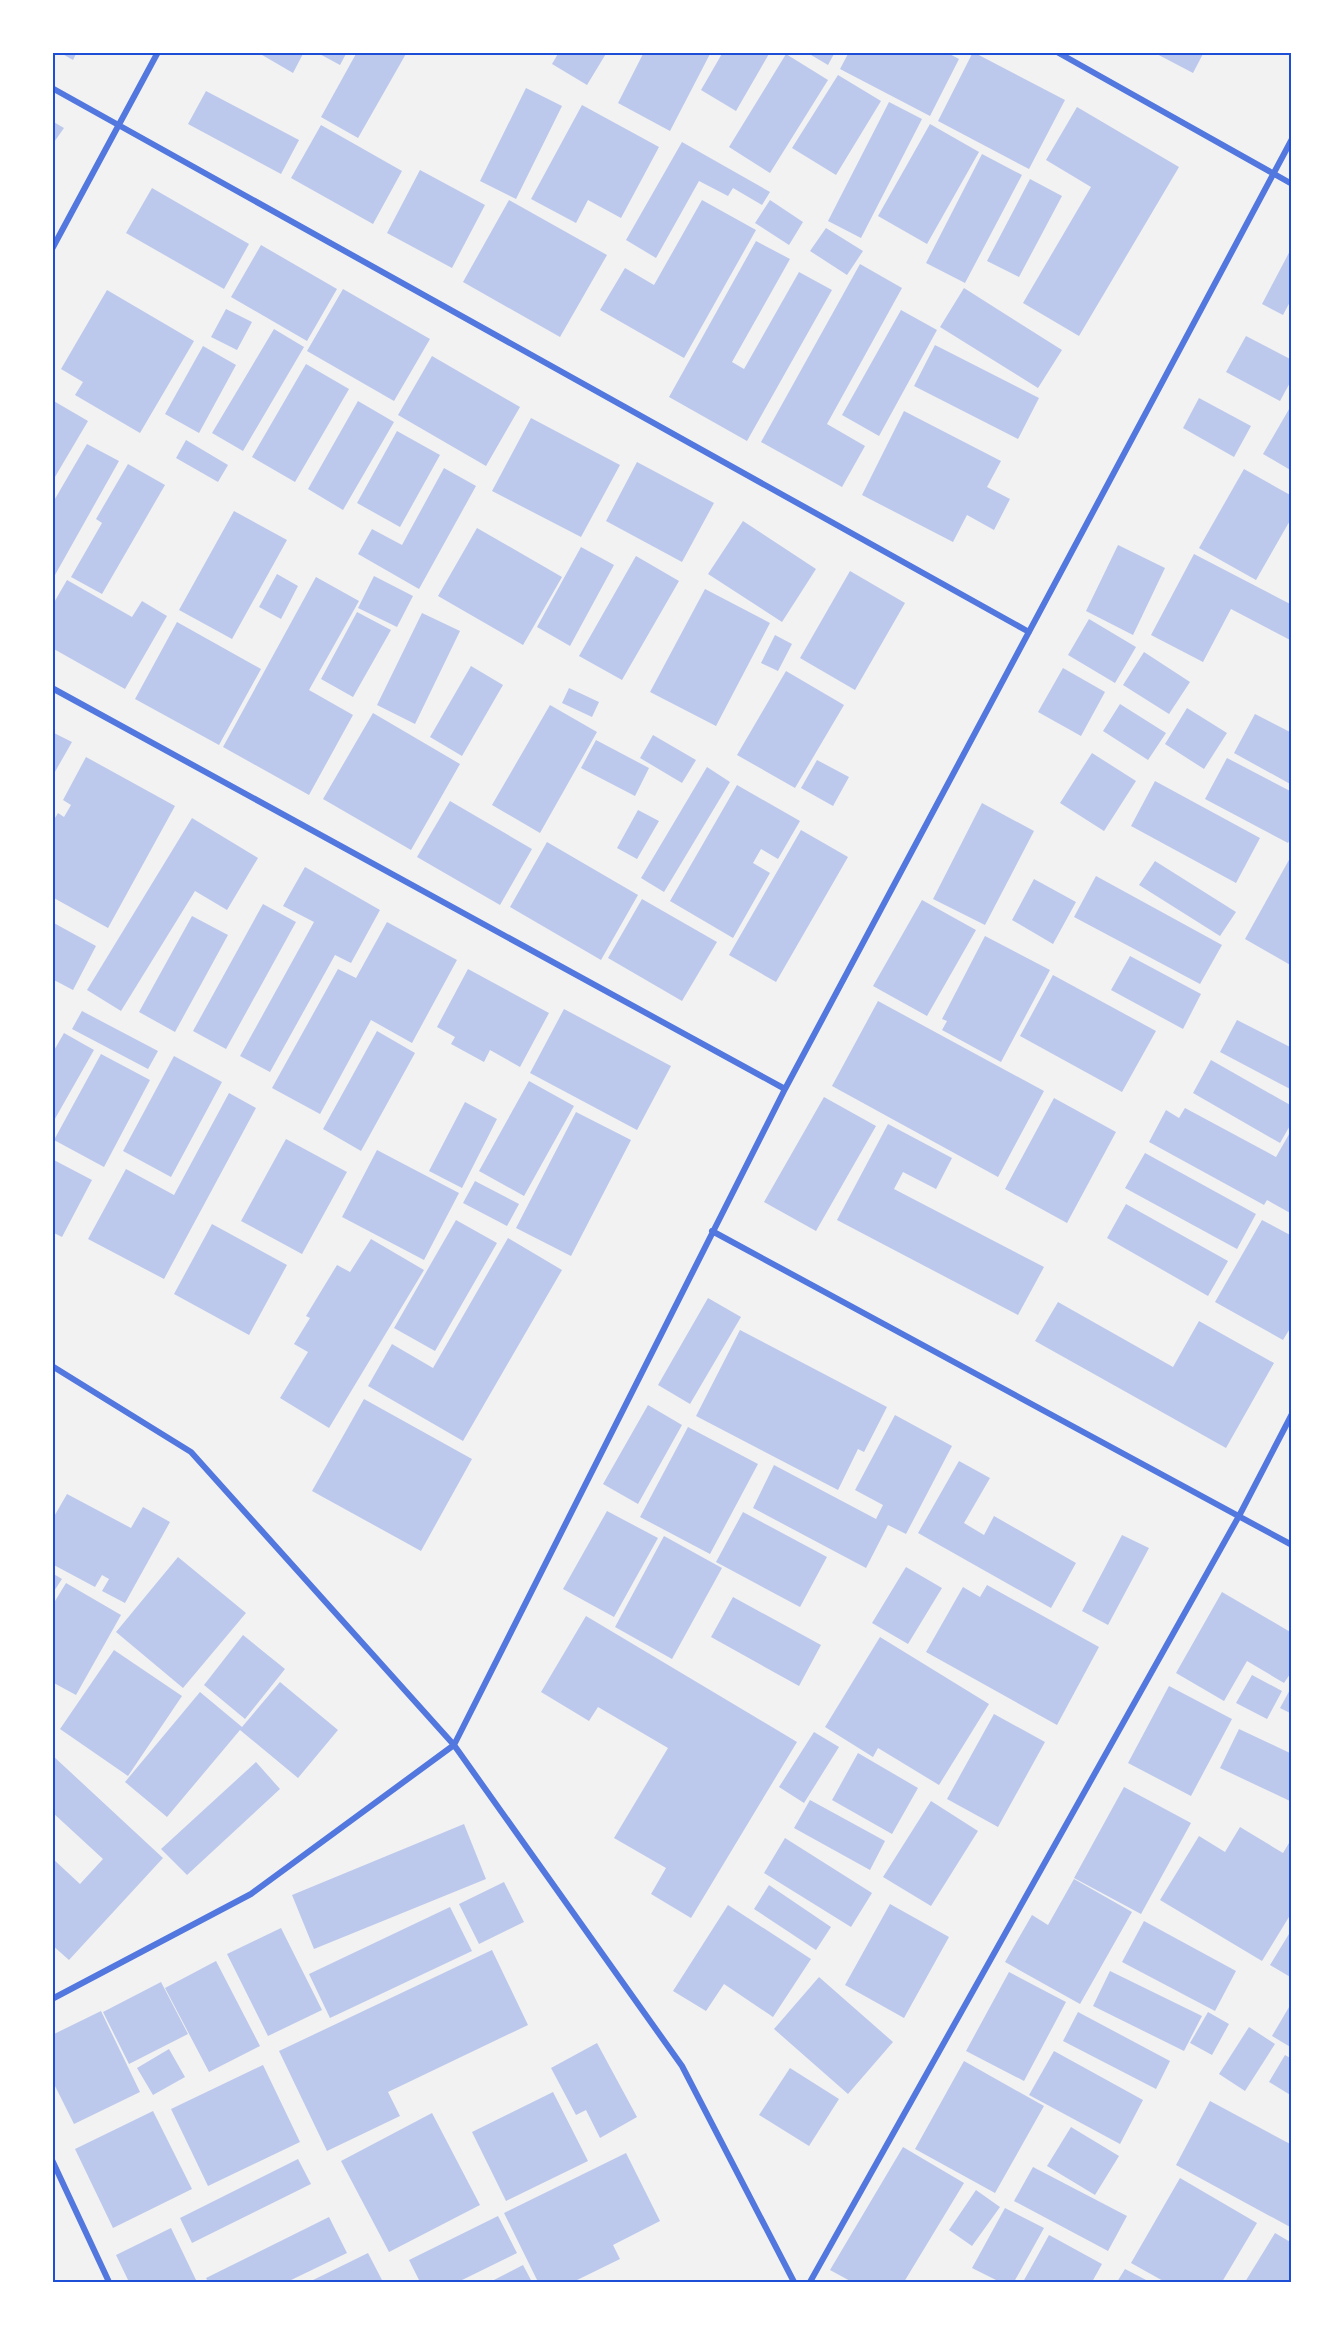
<svg xmlns="http://www.w3.org/2000/svg" width="1344" height="2335" viewBox="0 0 1344 2335" font-family="'Sofia Sans Condensed',sans-serif">
  <style>
    .building { fill: #bdc9ec }
    .lines { fill: none; stroke-linecap: round; stroke-linejoin: round }
    .minor { stroke: #5277de; stroke-width: 6 }
    .neatline { fill: none; stroke: #1d4ed8; stroke-width: 2 }
  </style>
  <rect width="100%" height="100%" fill="#f2f2f2"/>
  <path class="building" d="M59 52H77L73 60Z
    M257 52H304L293 73Z
    M316 52H347L340 65Z
    M357 52H407L358 138 321 117Z
    M559 52H607L587 85 552 64Z
    M644 52H711L670 131 618 103Z
    M723 52H770L736 111 701 90Z
    M806 52H835L828 65Z
    M849 52H946L959 59 930 116 840 69Z
    M973 52 1065 100 1029 169 938 121Z
    M1153 52H1204L1193 73Z
    M786 54 828 80 770 173 729 147Z
    M838 75 881 101 836 175 792 148Z
    M526 88 562 106 516 199 480 181Z
    M206 91 299 140 281 174 188 124Z
    M889 102 922 119 861 238 828 221Z
    M582 105 659 147 621 218 588 200 576 223 531 199Z
    M1077 107 1179 167 1079 336 1023 303 1091 187 1046 160Z
    M52 121 64 128 52 145Z
    M930 124 979 152 927 244 878 216Z
    M321 125 402 171 373 224 291 178Z
    M682 142 770 192 762 205 733 188 728 196 699 181 656 258 626 240Z
    M982 154 1022 175 965 283 926 263Z
    M420 170 485 205 452 268 387 233Z
    M1030 179 1062 196 1019 277 987 261Z
    M152 188 249 244 224 289 126 233Z
    M509 200 607 255 560 337 463 282Z
    M702 200 756 230 684 358 600 310 625 268 654 285Z
    M770 200 803 222 789 245 755 223Z
    M826 228 863 251 847 275 810 251Z
    M756 241 790 259 732 362 744 369 799 272 832 290 747 441 669 397Z
    M261 245 337 289 307 341 231 297Z
    M1292 247V298L1283 315 1262 304Z
    M860 264 902 288 827 424 865 446 842 487 761 442Z
    M964 288 1062 350 1038 388 940 327Z
    M343 289 430 339 394 401 307 351Z
    M107 290 194 341 140 433 75 395 83 382 61 369Z
    M226 309 252 322 237 350 211 337Z
    M901 310 937 330 879 436 842 415Z
    M274 329 304 347 243 451 212 433Z
    M1246 336 1292 360V379L1280 401 1226 372Z
    M935 345 1039 398 1018 439 914 386Z
    M203 346 236 365 199 433 165 414Z
    M432 356 520 407 486 466 398 415Z
    M306 364 349 389 295 482 252 457Z
    M1199 398 1251 426 1234 457 1183 428Z
    M52 400 88 421 52 482Z
    M358 401 394 422 343 510 308 489Z
    M1292 404V471L1263 454Z
    M904 411 1001 461 987 487 1010 499 994 530 967 515 953 542 862 495Z
    M531 418 620 465 581 537 492 491Z
    M397 431 440 455 400 527 357 503Z
    M186 440 228 465 218 482 176 458Z
    M87 444 119 461 55 575 52 574V504Z
    M637 462 714 503 682 562 606 521Z
    M128 464 165 485 102 594 71 577 102 523 96 519Z
    M444 468 476 486 419 589 358 554 372 529 402 545Z
    M1244 469 1292 496V517L1256 580 1199 548Z
    M234 511 287 540 232 639 179 610Z
    M743 521 816 569 782 622 708 574Z
    M477 528 562 577 523 645 438 596Z
    M1118 545 1165 568 1133 635 1086 611Z
    M581 547 614 565 570 646 537 627Z
    M1194 554 1292 605V641L1231 609 1203 662 1151 635Z
    M636 556 679 581 622 680 579 656Z
    M850 571 905 603 855 690 800 658Z
    M277 574 298 586 281 619 259 607Z
    M374 576 413 596 397 627 358 608Z
    M316 577 359 601 309 690 353 715 309 795 223 747Z
    M67 580 132 617 142 601 167 616 125 689 52 648V606Z
    M705 589 770 623 716 726 650 692Z
    M357 612 391 630 353 697 321 679Z
    M422 613 460 631 415 724 377 705Z
    M1089 619 1136 647 1115 683 1068 655Z
    M177 622 261 669 219 745 135 699Z
    M775 635 792 644 778 671 761 663Z
    M1144 652 1190 682 1169 714 1123 685Z
    M471 666 503 685 462 756 430 737Z
    M1063 668 1105 692 1081 736 1038 712Z
    M786 671 844 705 795 788 737 755Z
    M569 688 599 702 592 717 562 703Z
    M1120 704 1166 733 1148 760 1103 731Z
    M550 705 597 732 540 833 492 805Z
    M1187 708 1227 733 1204 769 1165 744Z
    M373 713 460 764 411 850 323 799Z
    M1255 714 1292 733V785L1234 753Z
    M52 732 72 742 52 777Z
    M653 735 696 760 682 783 640 758Z
    M596 740 649 768 635 796 581 768Z
    M1092 753 1136 781 1104 831 1060 803Z
    M86 757 175 806 108 928 52 897V823L58 813 64 817 71 805 63 800Z
    M1227 758 1292 792V836L1288 843 1205 799Z
    M817 760 849 777 833 806 801 788Z
    M707 767 730 782 664 892 641 878Z
    M1155 781 1260 838 1236 883 1131 826Z
    M737 785 800 821 778 859 761 849 753 863 770 873 733 938 670 901Z
    M450 801 532 849 500 905 417 857Z
    M982 803 1034 831 985 925 933 899Z
    M638 810 659 821 637 859 617 848Z
    M192 818 258 858 227 910 195 891 121 1011 87 990Z
    M801 830 848 857 776 982 729 955Z
    M547 842 638 895 601 960 510 907Z
    M1290 858 1292 859V966L1245 939Z
    M1155 861 1236 912 1220 936 1139 885Z
    M305 867 380 910 351 963 335 955 270 1072 240 1056 314 922 283 906Z
    M1096 876 1222 945 1200 984 1074 917Z
    M1034 879 1076 902 1053 944 1012 920Z
    M642 899 717 942 682 1001 608 958Z
    M922 900 976 930 927 1016 873 986Z
    M263 904 296 922 226 1049 193 1031Z
    M192 916 228 935 175 1032 139 1012Z
    M52 922 96 946 73 990 52 979Z
    M387 922 457 960 412 1043 371 1020 320 1114 272 1088 338 969 356 978Z
    M985 936 1050 970 1001 1062 942 1030 947 1021 942 1019Z
    M1130 956 1201 994 1183 1029 1111 990Z
    M468 969 549 1013 520 1067 490 1050 484 1062 451 1044 455 1037 437 1027Z
    M1053 975 1156 1031 1122 1092 1020 1036Z
    M878 1001 1044 1091 998 1177 832 1086Z
    M564 1009 671 1066 637 1130 530 1073Z
    M82 1011 158 1051 148 1069 72 1029Z
    M1237 1020 1292 1048V1090L1220 1052Z
    M377 1031 415 1053 361 1151 323 1129Z
    M64 1033 94 1050 52 1124V1054Z
    M101 1054 150 1080 104 1167 54 1140Z
    M174 1056 222 1082 171 1177 123 1151Z
    M1211 1060 1292 1106V1122L1280 1143 1193 1093Z
    M529 1081 574 1106 524 1196 479 1171Z
    M229 1093 256 1108 164 1279 88 1239 126 1169 174 1195Z
    M824 1097 876 1126 816 1231 764 1202Z
    M1054 1098 1116 1132 1067 1223 1005 1189Z
    M465 1102 497 1119 462 1188 429 1171Z
    M1185 1108 1276 1157 1292 1129V1214L1267 1200 1264 1205 1149 1142 1166 1110 1179 1118Z
    M576 1112 631 1140 571 1256 516 1228Z
    M888 1124 952 1158 936 1189 903 1172 894 1189 1044 1267 1018 1315 837 1220Z
    M286 1139 347 1172 302 1254 241 1221Z
    M377 1150 459 1193 424 1260 342 1217Z
    M1145 1153 1256 1214 1237 1249 1125 1188Z
    M52 1159 92 1180 62 1237 52 1232Z
    M475 1181 519 1204 507 1226 463 1203Z
    M1126 1204 1228 1261 1208 1296 1107 1238Z
    M456 1220 497 1243 435 1351 394 1328Z
    M1262 1220 1292 1236V1325L1283 1340 1215 1302Z
    M212 1224 287 1265 249 1335 174 1294Z
    M508 1238 562 1270 463 1441 368 1386 392 1344 433 1368Z
    M371 1239 424 1270 329 1428 280 1398 308 1352 294 1344 310 1318 306 1316 337 1265 350 1272Z
    M708 1298 741 1317 690 1404 658 1385Z
    M1058 1302 1173 1367 1199 1321 1274 1363 1226 1448 1035 1341Z
    M740 1330 887 1407 864 1452 858 1449 838 1490 696 1416Z
    M364 1399 472 1459 421 1551 312 1491Z
    M648 1405 682 1425 638 1504 603 1484Z
    M895 1415 952 1446 906 1534 888 1525 866 1568 753 1508 774 1465 876 1519 883 1505 855 1490Z
    M688 1427 758 1464 710 1554 640 1517Z
    M959 1461 990 1478 964 1523 984 1535 994 1516 1076 1563 1051 1608 918 1533Z
    M67 1494 131 1528 143 1507 170 1522 125 1603 102 1591 109 1579 102 1575 95 1587 52 1564V1520Z
    M607 1511 658 1538 614 1617 563 1589Z
    M743 1512 827 1557 800 1607 716 1562Z
    M1122 1535 1149 1548 1108 1625 1082 1611Z
    M664 1536 722 1568 672 1659 615 1627Z
    M178 1557 246 1613 183 1688 116 1632Z
    M906 1567 942 1588 908 1644 872 1623Z
    M52 1573 62 1579 52 1594Z
    M66 1583 121 1615 76 1695 52 1682V1606Z
    M987 1585 1099 1647 1057 1725 926 1652 963 1587 980 1597Z
    M1222 1592 1292 1633V1671L1284 1683 1247 1661 1224 1701 1176 1673Z
    M733 1597 821 1645 799 1686 711 1637Z
    M586 1616 797 1742 691 1918 651 1894 666 1868 614 1838 668 1748 598 1707 589 1721 541 1692Z
    M243 1635 285 1669 245 1719 204 1685Z
    M880 1637 989 1704 939 1785 878 1748 873 1757 825 1727Z
    M114 1650 182 1696 128 1776 60 1729Z
    M1252 1675 1282 1691 1267 1719 1236 1703Z
    M280 1682 338 1730 298 1778 240 1730 167 1817 125 1782 200 1692 242 1727Z
    M1169 1686 1232 1719 1191 1796 1128 1763Z
    M1292 1686V1714L1280 1708Z
    M994 1714 1045 1742 998 1827 947 1799Z
    M1239 1729 1292 1754V1802L1220 1768Z
    M814 1732 839 1747 804 1803 779 1787Z
    M858 1753 918 1788 892 1834 832 1800Z
    M52 1755 163 1858 69 1960 52 1945V1858L80 1884 103 1859 52 1812Z
    M256 1762 280 1789 187 1875 161 1849Z
    M1124 1787 1191 1823 1141 1914 1074 1878Z
    M810 1800 885 1841 870 1870 794 1828Z
    M931 1801 978 1831 931 1906 883 1877Z
    M464 1824 486 1879 314 1949 292 1895Z
    M1240 1827 1283 1853 1292 1838V1912L1262 1961 1160 1900 1199 1836 1225 1852Z
    M785 1838 872 1893 851 1927 764 1873Z
    M1074 1879 1132 1912 1080 2004 1005 1962 1032 1915 1048 1925Z
    M504 1882 524 1922 479 1944 459 1904Z
    M769 1885 831 1927 816 1950 754 1909Z
    M890 1904 949 1937 904 2018 845 1985Z
    M728 1905 811 1959 773 2017 724 1984 706 2011 673 1991Z
    M450 1907 472 1951 330 2018 309 1974Z
    M1144 1921 1236 1971 1215 2011 1122 1962Z
    M281 1928 322 2010 268 2036 227 1954Z
    M1292 1929V1978L1270 1965Z
    M492 1950 528 2025 388 2092 400 2116 327 2151 279 2051Z
    M216 1961 260 2046 209 2072 165 1988Z
    M1110 1971 1202 2016 1184 2051 1093 2006Z
    M1009 1972 1066 2002 1024 2081 966 2051Z
    M819 1977 893 2042 848 2094 774 2029Z
    M161 1982 188 2034 129 2064 103 2012Z
    M1292 2002V2048L1272 2036Z
    M101 2011 140 2092 74 2124 52 2080V2035Z
    M1078 2012 1170 2061 1156 2089 1063 2041Z
    M1208 2012 1229 2024 1212 2055 1190 2043Z
    M1249 2027 1275 2044 1245 2091 1219 2074Z
    M597 2043 637 2117 600 2138 586 2110 576 2115 551 2068Z
    M169 2049 185 2077 153 2095 137 2068Z
    M1054 2051 1143 2100 1120 2144 1029 2095Z
    M1285 2055 1292 2059V2096L1269 2082Z
    M964 2061 1044 2106 995 2193 915 2149Z
    M263 2065 300 2142 208 2186 171 2109Z
    M790 2068 839 2099 809 2146 759 2115Z
    M553 2092 588 2161 506 2201 472 2132Z
    M1210 2101 1292 2145V2228L1176 2165Z
    M153 2111 192 2189 113 2228 75 2149Z
    M432 2113 480 2205 389 2252 341 2161Z
    M1071 2127 1119 2156 1095 2195 1047 2166Z
    M903 2147 964 2183 904 2282H852L830 2270Z
    M626 2153 660 2221 613 2245 620 2259 573 2282H538L504 2213Z
    M298 2159 311 2184 192 2243 180 2218Z
    M1033 2167 1127 2216 1108 2251 1014 2201Z
    M1180 2178 1257 2223 1222 2282H1165L1131 2263Z
    M976 2190 1000 2207 972 2246 949 2230Z
    M1005 2208 1044 2228 1014 2282H1000L972 2268Z
    M498 2216 517 2253 458 2282H420L409 2260Z
    M329 2217 347 2253 287 2282H208L206 2278Z
    M171 2228 197 2282H129L116 2255Z
    M1275 2233 1292 2243V2282H1245Z
    M1049 2235 1102 2264 1092 2282H1023Z
    M368 2253 383 2282H309Z
    M523 2265 532 2282H490Z
    M1125 2269 1150 2282H1117Z"/>
  <g class="lines">
    <path class="minor" d="M1057 52 1292 184
      M52 88 1029 632
      M52 249 158 52
      M52 688 785 1089
      M712 1231 1292 1545
      M52 1366 191 1452 454 1745 682 2066 794 2282
      M52 1999 251 1894 454 1745 785 1089 1292 139
      M52 2160 109 2282
      M810 2282 1239 1516 1292 1414"/>
  </g>
  <rect width="1344" height="2335" fill="none" stroke="#ffffff" stroke-width="108"/>
  <rect x="54" y="54" width="1236" height="2227" class="neatline"/>
</svg>
